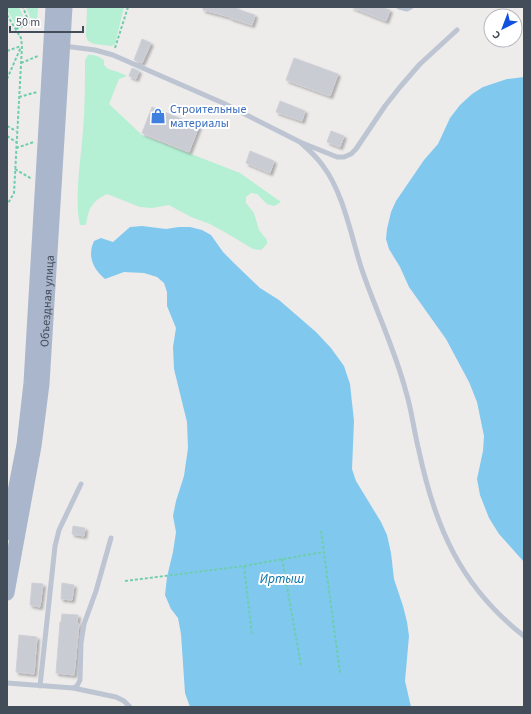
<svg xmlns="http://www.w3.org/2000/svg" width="531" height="714" viewBox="0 0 531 714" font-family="'Source Sans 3',sans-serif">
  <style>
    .green { fill: #b5efd4 }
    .water { fill: #80c8ee }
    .building { fill: #caccd4; stroke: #cfd0d7; filter: url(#shadow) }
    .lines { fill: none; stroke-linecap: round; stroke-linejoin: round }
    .path { stroke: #6dceac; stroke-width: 2; stroke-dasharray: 3 2; stroke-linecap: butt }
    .service { stroke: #bdc5d2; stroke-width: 5 }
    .primary { stroke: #a9b6cc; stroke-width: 15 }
    .labels { text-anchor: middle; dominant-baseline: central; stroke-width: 4; stroke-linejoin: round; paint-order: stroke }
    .shop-label { font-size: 12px; fill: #366cbe; stroke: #fff; text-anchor: start }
    .street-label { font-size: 12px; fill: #434c59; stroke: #fff }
    .water-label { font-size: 13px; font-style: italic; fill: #0670a8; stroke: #fff }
  </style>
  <defs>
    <filter id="shadow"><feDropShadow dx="2.5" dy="2.5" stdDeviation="1" flood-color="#0004"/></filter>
  </defs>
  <rect width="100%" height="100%" fill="#eeebeb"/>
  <path class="green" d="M7 7H19L25 21 16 25 7 10Z
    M26 7H38L37 21H32Z
    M87 7H124L115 44 112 46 94 44 88 41 86 36Z
    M88 55C93 54 100 57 104 60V65L108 69 118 72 127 76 119 79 109 104 142 135 240 173 281 202 274 206 267 204 257 194 251 193 246 197V203L254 213 259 230 267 240V244L261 250 253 249 228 234 210 224 191 217 169 205 152 208 140 207 107 194C91 202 89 208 86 225H80C74 199 81 158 83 131 85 107 85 84 85 60Z"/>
  <path class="water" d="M524 77V562L499 534 489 518 480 495 477 479 483 451 484 436 477 402 469 382 446 339 409 287 400 267 389 249 386 239 387 229 391 212 396 201 424 160 438 144 450 118 460 105 472 94 483 87 507 79Z
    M142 226 166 229 179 227H190L202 230 211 235 223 252 237 266 260 288 279 300 316 332 331 348 344 366 350 384 354 421 352 469 356 481 381 522 387 535 391 553 394 579 403 606 407 622 409 636 405 681 411 707H190L185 693 181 634 178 618 171 609 165 595 167 577 173 552 176 532 173 516 176 501 184 476 188 448 187 422 174 369 173 347 176 328 167 306V292L164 283 157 277 144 273 124 272 105 279C93 269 87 256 94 241L101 238 113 242 130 227Z"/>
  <path class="building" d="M203 7H237V9L255 15 252 25 230 18V17L203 10Z
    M351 7H381L390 10 386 21Z
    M142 39 151 43 142 63 134 60Z
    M294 58 338 74 330 96 286 80Z
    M132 68 139 71 136 79 129 76Z
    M280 101 305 111 302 121 276 112Z
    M152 107 199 126 189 152 142 133Z
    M331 131 344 136 340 147 327 142Z
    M250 151 274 161 270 173 246 163Z
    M73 526 85 528 84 536 72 534Z
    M32 583 43 584 40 607 30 605Z
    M62 583 74 585 72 600 61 599Z
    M62 614 78 615 77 623 79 624 74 675 56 673 60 622H61Z
    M19 635 37 637 34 674 16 672Z"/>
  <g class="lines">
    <path class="path" d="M7 15 21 38 22 46 14 193 7 205
      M29 23 39 25
      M16 29 29 23 23 7
      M115 48 128 7
      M7 51 21 46
      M21 63 38 56
      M7 79 21 47
      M19 97 37 92
      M7 126 16 131
      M7 136 16 142
      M16 148 34 142
      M15 169 32 179
      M321 531 340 673
      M282 559 301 665
      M244 566 252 636
      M125 581 244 566 323 552"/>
    <path class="service" d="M399 7 407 9 411 7
      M64 46 95 50 113 55 223 103 300 142 337 157H344L351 154 356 149 385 106 400 87 420 64 457 30
      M300 142C308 149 317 157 323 166 343 192 351 235 361 267 375 309 395 349 406 392 412 411 414 432 419 451 435 527 461 587 524 636
      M7 683 73 688 116 697 124 701 130 707
      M40 686 55 546 59 530 81 484
      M73 688 77 686 80 680 81 643 84 624 96 591 111 538"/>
    <g class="primary">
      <path d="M7 533 24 445 31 383 53 7"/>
      <path id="s1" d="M7 593 34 446 42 384 65 7"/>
    </g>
  </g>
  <defs>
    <g id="shop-bare" transform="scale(1.2)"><path d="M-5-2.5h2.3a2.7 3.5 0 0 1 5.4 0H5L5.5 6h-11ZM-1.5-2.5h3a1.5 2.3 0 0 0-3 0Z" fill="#3f7fe0" stroke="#fff" stroke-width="2.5" paint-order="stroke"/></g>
  </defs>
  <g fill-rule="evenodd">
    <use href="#shop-bare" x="158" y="116"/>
  </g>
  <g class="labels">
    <g class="shop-label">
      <text x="170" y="109">Строительные<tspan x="170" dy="14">материалы</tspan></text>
    </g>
    <g class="street-label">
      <text stroke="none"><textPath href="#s1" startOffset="295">Объездная улица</textPath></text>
    </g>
    <g class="water-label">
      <text x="282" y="579">Иртыш</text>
    </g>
  </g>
  <rect width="531" height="714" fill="none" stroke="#434c59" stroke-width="16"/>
  <g transform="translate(503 28) rotate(222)"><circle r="19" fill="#ffffff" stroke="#b4b7bd"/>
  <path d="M0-3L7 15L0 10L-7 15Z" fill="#114fe1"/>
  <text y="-6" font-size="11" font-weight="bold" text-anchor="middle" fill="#434c59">С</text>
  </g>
  <path d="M10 26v6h73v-6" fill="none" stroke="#434c59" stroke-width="2"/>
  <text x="16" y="26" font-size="12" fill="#434c59" stroke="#ffffff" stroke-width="3" paint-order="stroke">50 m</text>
</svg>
